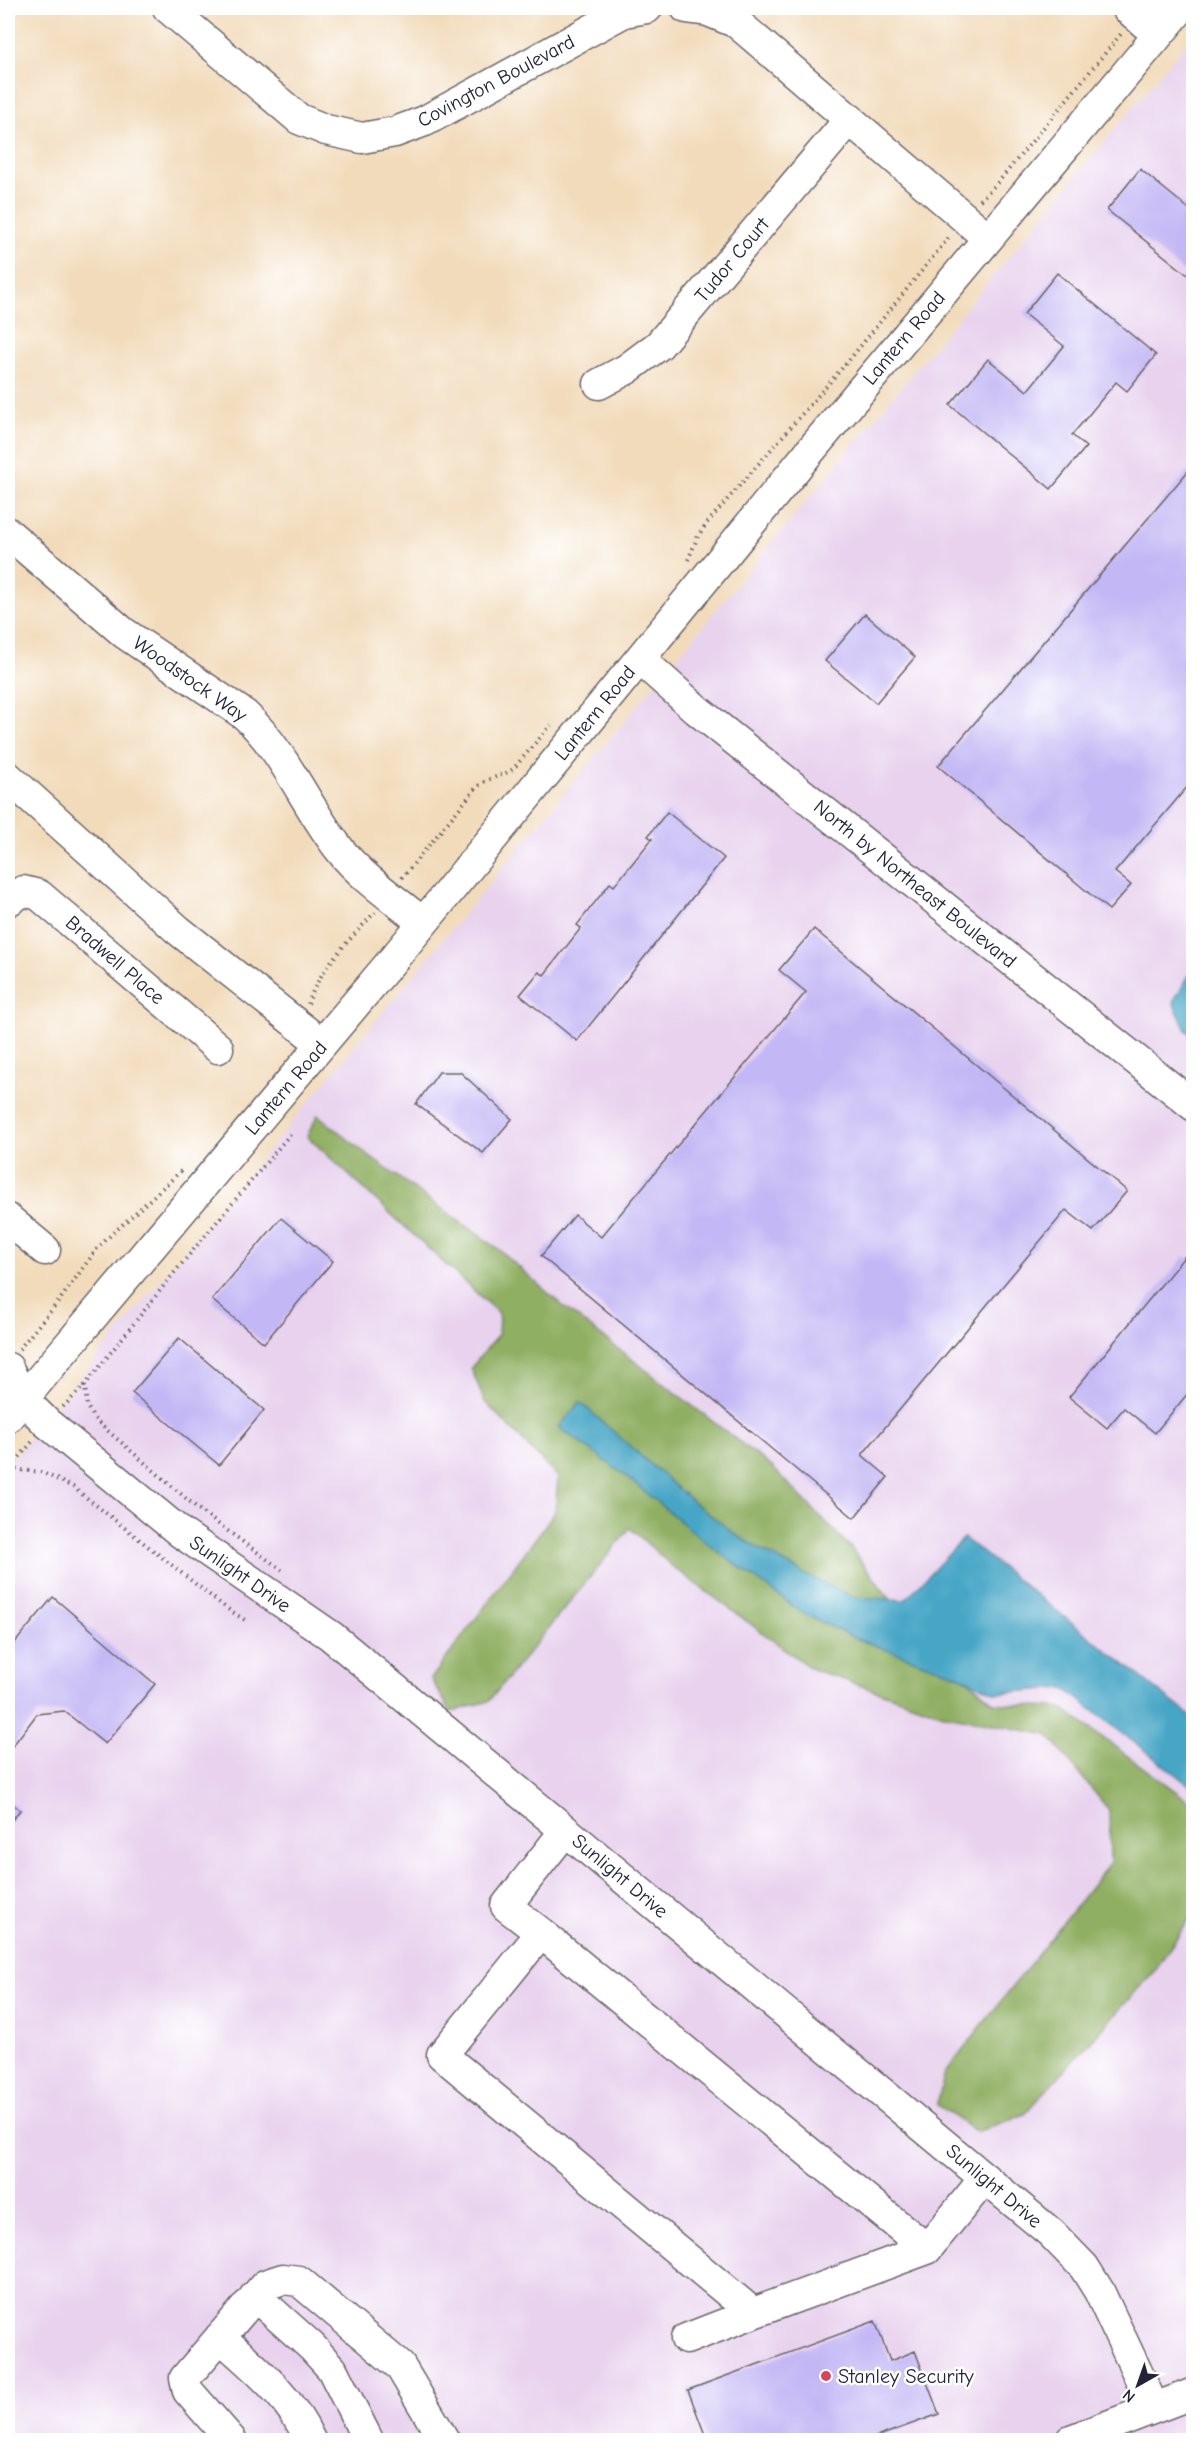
<svg xmlns="http://www.w3.org/2000/svg" width="1201" height="2448" viewBox="0 0 1201 2448" font-family="'Comic Neue',sans-serif">
  <style>
    .built { fill: #e8d2ee }
    .forest { fill: #8faf62; stroke: #58684e; stroke-width: 1.5 }
    .water { fill: #47a6c6; stroke: #346480; stroke-width: 1.5 }
    .building { fill: #c3b7f5 }
    .lines { fill: none; stroke-linecap: round; stroke-linejoin: round }
    .minor-casing { stroke: #6b6368; stroke-width: 33 }
    .path { stroke: #6b6368; stroke-width: 4; stroke-dasharray: 1.5 4.5; stroke-linecap: butt }
    .minor { stroke: #fff; stroke-width: 30 }
    .poi-dot { fill: #d1495b; stroke: #fff; stroke-width: 2 }
    .labels { text-anchor: middle; dominant-baseline: central; stroke-width: 5; stroke-linejoin: round; paint-order: stroke }
    .street-label { font-size: 20px; fill: #22223b; stroke: #fff }
    .poi-label { font-size: 20px; fill: #22223b; stroke: #fff; text-anchor: start }
  </style>
  <rect width="100%" height="100%" fill="#fff"/>
  <filter id="ink" filterUnits="userSpaceOnUse"><feTurbulence type="fractalNoise" baseFrequency=".0167" numOctaves="2"/><feDisplacementMap in="SourceGraphic" scale="12" xChannelSelector="R" yChannelSelector="G"/><feConvolveMatrix kernelMatrix="1 2 1 2 8 2 1 2 1" color-interpolation-filters="sRGB"/></filter>
  <filter id="wash" filterUnits="userSpaceOnUse"><feTurbulence type="fractalNoise" baseFrequency=".008" numOctaves="4" result="noise"/><feDisplacementMap in="SourceGraphic" scale="24" xChannelSelector="R" yChannelSelector="G"/><feGaussianBlur stdDeviation="1.35" result="paint"/><feColorMatrix in="noise" values="0 0 0 0 0 0 0 0 0 0 0 0 0 0 0 0 0 1.4 0 .05"/><feComposite in="paint" operator="in"/></filter>
  <g filter="url(#wash)">
    <rect width="100%" height="100%" fill="#f2dbbb"/>
    <path class="built" d="M1193 35V2440H8V1465Z"/>
    <path class="forest" d="M318 1115 370 1157 497 1248 564 1307 772 1467 850 1547 916 1633 994 1703 1062 1708 1193 1804V1914L1155 1970 1025 2114 977 2132 937 2105 945 2072 1110 1863 1109 1810 1048 1735 947 1715 812 1669 673 1567 630 1528 489 1701 451 1712 431 1679 555 1512 558 1477 485 1402 471 1368 498 1335 499 1314 307 1136Z"/>
    <path class="water" d="M1193 969V1037L1186 1030 1173 1002Z
      M580 1402 691 1500 739 1537 808 1576 854 1597 905 1600 964 1538 1193 1718V1788L1064 1688 996 1693 958 1675 857 1639 804 1614 709 1545 623 1474 559 1427Z"/>
    <g id="blocks">
      <path class="building" d="M1140 169 1194 213V280L1107 210Z
        M1057 273 1156 355 1127 391 1116 382 1072 435 1086 447 1051 489 950 405 988 359 1027 391 1064 346 1024 314Z
        M1194 464V779L1115 872 1131 885 1109 910 938 766Z
        M865 614 915 657 876 703 825 661Z
        M667 812 724 858 577 1041 520 995 539 972 544 975 581 928 577 925 610 883 614 886 652 839 648 836Z
        M814 929 1127 1191 1093 1231 1066 1210 862 1455 888 1477 854 1518 541 1256 575 1215 601 1237 806 992 779 970Z
        M439 1072H460L512 1119 483 1153 416 1104Z
        M281 1218 333 1261 264 1343 212 1300Z
        M1185 1256 1194 1262V1386L1155 1433 1124 1408 1107 1428 1069 1397Z
        M179 1338 264 1410 219 1465 132 1393Z
        M53 1597 155 1684 105 1744 64 1711 37 1714 8 1752V1651Z
        M8 1800 20 1810 8 1825Z
        M875 2321 890 2361 915 2351 939 2414 868 2440H707L688 2390Z"/>
    </g>
  </g>
  <g filter="url(#ink)">
    <use href="#blocks" fill-opacity="0" stroke="#6b6368" stroke-width="1.5"/>
    <g class="lines">
      <g class="minor-casing">
        <path id="minor" d="M168 8 299 119 326 130 362 138 395 132 425 121 591 30 624 12 647 8
          M686 8 708 11 737 23 988 238
          M1127 8 1158 35
          M599 384 627 369 659 345 850 119
          M8 533 124 633 245 715C286 753 306 807 340 850 361 877 397 901 423 923
          M640 659 697 710 1194 1106
          M8 777 178 930 322 1044
          M8 901 23 891 39 895 218 1048
          M8 1219 45 1250
          M8 1368 23 1399 47 1423 181 1533 331 1636 1051 2233 1084 2267 1099 2291 1154 2408
          M8 1417 401 950 806 456 1181 8
          M565 1831 506 1906 541 1933 442 2055 753 2313 927 2249 985 2178
          M541 1933 927 2249
          M255 2296 312 2347 332 2369 368 2440
          M220 2337C255 2368 291 2397 310 2440
          M686 2339 753 2313
          M231 2440 188 2391 185 2378 265 2285 283 2279 299 2281 400 2366 444 2440
          M1071 2440 1194 2393"/>
      </g>
      <path class="path" d="M980 200 1000 180 1121 34
        M688 560 698 536 707 523 850 359 950 236
        M402 878 476 788C491 775 501 778 514 768L551 725
        M308 1004C320 967 349 941 375 912
        M19 1349 59 1301 99 1246 181 1171
        M85 1385 87 1406 94 1419 203 1513 282 1570
        M63 1407 85 1385 174 1273 292 1132
        M10 1469 41 1472 73 1487 226 1608 245 1620
        M8 1471 32 1442"/>
      <use href="#minor" class="minor"/>
    </g>
  </g>
  <circle class="poi-dot" cx="826" cy="2376" r="6"/>
  <g class="labels">
    <g class="street-label">
      <text transform="translate(496 81) rotate(-28)">Covington Boulevard</text>
      <text transform="translate(732 260) rotate(-50)">Tudor Court</text>
      <text transform="translate(904 338) rotate(-50)">Lantern Road</text>
      <text transform="translate(190 679) rotate(35)">Woodstock Way</text>
      <text transform="translate(595 713) rotate(-51)">Lantern Road</text>
      <text transform="translate(915 884) rotate(39)">North by Northeast Boulevard</text>
      <text transform="translate(115 960) rotate(41)">Bradwell Place</text>
      <text transform="translate(286 1088) rotate(-50)">Lantern Road</text>
      <text transform="translate(240 1574) rotate(35)">Sunlight Drive</text>
      <text transform="translate(620 1876) rotate(40)">Sunlight Drive</text>
      <text transform="translate(994 2186) rotate(40)">Sunlight Drive</text>
    </g>
    <g class="poi-label">
      <text x="838" y="2376">Stanley Security</text>
    </g>
  </g>
  <rect width="1201" height="2448" fill="none" stroke="#fff" stroke-width="30"/>
  <g transform="translate(1138 2385) rotate(220)" stroke="#ffffff" stroke-width="4.5" paint-order="stroke">
  <path d="M0-4.5L10 22L0 15L-10 22Z" fill="#22223b"/>
  <text y="-9" font-size="16" font-weight="bold" text-anchor="middle" fill="#22223b">N</text>
  </g>
</svg>
